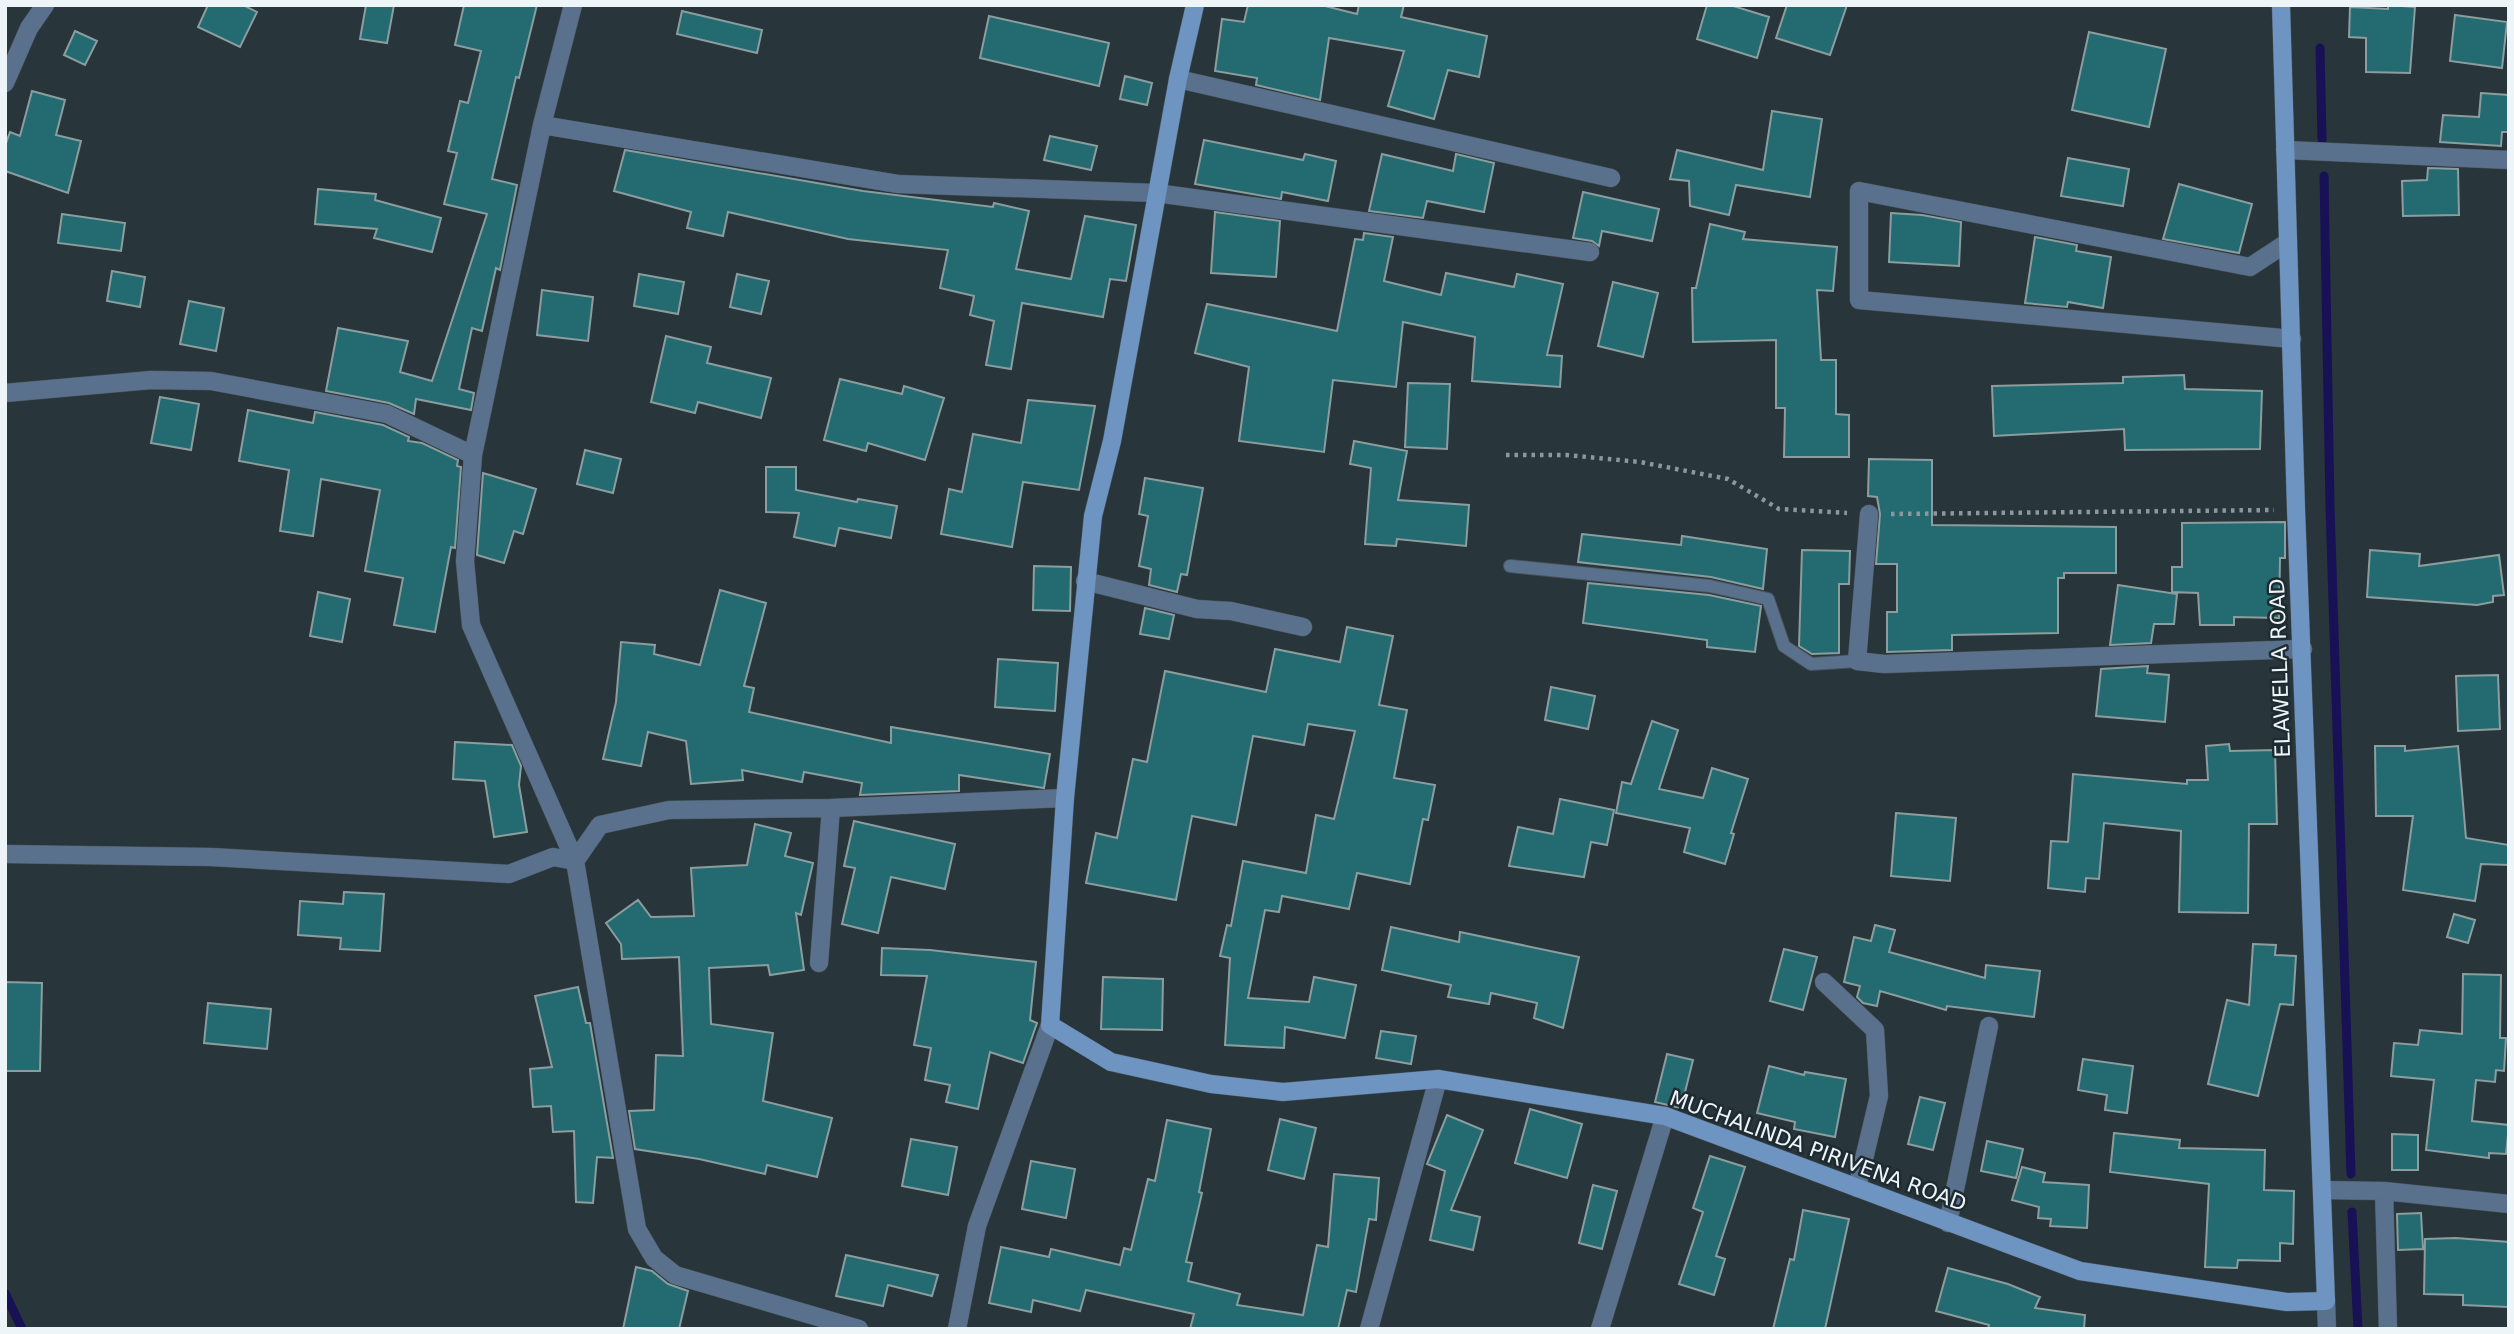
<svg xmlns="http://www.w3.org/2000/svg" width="2514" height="1334" viewBox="0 0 2514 1334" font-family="'DejaVu Sans',sans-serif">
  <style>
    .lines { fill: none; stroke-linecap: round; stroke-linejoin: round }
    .stream { stroke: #181156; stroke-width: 9 }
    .building { fill: #236b71; stroke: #8b9d9e; stroke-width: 2 }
    .lane-casing { stroke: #485459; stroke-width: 14 }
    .street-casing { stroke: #485459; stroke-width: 19 }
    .secondary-casing { stroke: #485459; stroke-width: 19 }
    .path { stroke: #8d989d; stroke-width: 4.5; stroke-dasharray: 3.5 5; stroke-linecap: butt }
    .lane { stroke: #5a718e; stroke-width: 12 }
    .street { stroke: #5a718e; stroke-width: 18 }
    .secondary { stroke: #6e94c1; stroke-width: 18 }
    .labels { text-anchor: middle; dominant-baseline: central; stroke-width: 5; stroke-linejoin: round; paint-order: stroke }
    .street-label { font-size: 21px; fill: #edf5f9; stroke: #1e2b30 }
  </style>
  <rect width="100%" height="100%" fill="#28353b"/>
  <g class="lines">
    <path class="stream" d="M2320 48 2322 139
      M2324 176 2330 505 2351 1174
      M2352 1212 2358 1329
      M5 1293 22 1329"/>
  </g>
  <path class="building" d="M208 5H243L257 12 240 47 198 27Z
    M366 5H394L387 43 360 39Z
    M464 5H537L519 78 516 77 492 179 517 185 500 270 496 268 482 331 472 328 459 389 474 393 471 410 416 399 414 414 389 403 326 391 338 328 408 341 400 372 432 381 487 214 444 204 457 153 448 151 460 101 468 103 481 51 455 45Z
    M1248 5H1321L1357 14 1359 5H1404L1401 17 1487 36 1479 77 1448 70 1434 119 1388 106 1404 51 1329 38 1320 100 1256 85 1257 78 1215 71 1222 19 1244 22Z
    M1707 5H1730L1769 17 1757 58 1697 39Z
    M1787 5H1847L1830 55 1776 38Z
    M2388 5 2415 7 2410 73 2366 72V38L2349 37 2350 7 2388 9Z
    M682 11 762 30 757 53 677 34Z
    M2455 15 2507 22 2502 68 2450 61Z
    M989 16 1109 43 1099 86 980 58Z
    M75 31 97 41 85 65 64 55Z
    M2089 32 2166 49 2149 127 2072 110Z
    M1125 76 1152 83 1147 105 1120 99Z
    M32 91 65 100 56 135 81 141 68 193 5 171V146L10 132 20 136Z
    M2481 93 2509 95V132H2502L2501 146 2440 142 2443 115 2479 117Z
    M1772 111 1822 119 1810 197 1736 185 1729 215 1690 206 1689 181 1670 179 1677 150 1763 170Z
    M1050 136 1097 146 1091 170 1044 160Z
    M1204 140 1303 160 1305 154 1336 161 1328 201 1282 192 1281 199 1195 184Z
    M625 150 863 191 993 207 994 203 1029 211 1016 269 1071 279 1085 216 1136 225 1126 281 1110 279 1103 317 1022 303 1011 369 986 365 994 321 970 315 974 296 940 288 948 250 848 239 728 212 723 236 687 228 691 212 614 191Z
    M1382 154 1453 171 1456 154 1494 163 1484 212 1427 201 1423 218 1369 211Z
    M2068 158 2129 169 2123 206 2061 196Z
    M2428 168 2458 169 2459 215 2403 216 2402 181 2427 180Z
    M2179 184 2252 204 2239 253 2163 239Z
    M318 189 376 194 375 200 441 218 432 252 374 238 377 229 315 224Z
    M1583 192 1659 209 1652 241 1602 231 1599 246 1592 241 1573 238Z
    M1215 212 1280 221 1276 277 1211 273Z
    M1891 213 1922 215 1961 222 1959 266 1889 262Z
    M62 214 125 223 121 251 58 243Z
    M1710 224 1745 232 1743 239 1837 247 1833 291 1817 290 1821 360H1836V414L1849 415V457H1784L1785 408H1776V340L1693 342 1692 288H1696Z
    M1364 233 1393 237 1384 281 1441 295 1446 273 1514 287 1517 274 1563 284 1547 355 1562 356 1560 387 1472 381 1475 337 1403 322 1396 387 1333 380 1324 452 1239 441 1249 367 1195 353 1207 304 1337 331 1355 239 1363 240Z
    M2035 237 2077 245 2076 251 2111 257 2103 308 2068 302 2067 307 2025 303Z
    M112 271 145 277 140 307 107 301Z
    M639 274 684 282 678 314 634 306Z
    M737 274 769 281 761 314 730 307Z
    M1613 282 1658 293 1643 357 1598 346Z
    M542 290 593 297 588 341 537 335Z
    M189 301 224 308 216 351 180 344Z
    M666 336 711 347 707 363 771 378 761 418 698 402 695 413 651 402Z
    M2184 375 2185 389 2262 391 2260 449 2125 450 2124 429 1994 436 1992 386 2123 383V377Z
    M840 379 902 394 904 386 944 398 925 460 868 443 866 451 824 440Z
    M1408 383 1450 384 1447 449 1405 447Z
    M160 397 199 404 191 450 151 443Z
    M1028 400 1095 406 1079 490 1023 482 1012 547 941 534 949 489 962 492 973 434 1021 443Z
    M248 410 313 423 315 412 383 425 409 437 408 441 422 443 458 460 457 466 461 467 455 548 451 547 435 632 394 625 403 578 365 571 380 490 321 479 313 536 280 531 289 470 239 461Z
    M1354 441 1407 451 1398 500 1469 505 1466 546 1397 539 1396 546 1365 544 1371 468 1350 464Z
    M585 450 621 459 613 493 577 484Z
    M1869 459 1932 460V525L2116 527V573H2064V578H2058V633L1952 635V650L1887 652V612H1897V564H1876L1880 514 1877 497 1868 496Z
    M766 467H796V490L857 502 858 499 897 506 891 538 839 528 835 546 794 537 799 513 766 512Z
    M483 473 536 489 523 534 514 531 504 563 477 555Z
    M1145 478 1203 488 1187 575 1181 574 1177 592 1149 585 1151 569 1139 566 1148 516 1139 514Z
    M2285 522V558H2280L2279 618 2234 617V625H2200L2198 593 2172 592V567H2182V523Z
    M1582 534 1681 545 1682 536 1767 549 1763 589 1711 577 1578 562Z
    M1802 550 1850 551 1849 584H1839V653L1812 654 1799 646Z
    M2370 550 2420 554 2419 566 2499 555 2504 595 2493 596V602L2477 605 2367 597Z
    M1034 566 1071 567 1070 611 1033 610Z
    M1588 583 1709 595 1761 606 1755 652 1707 647V640L1583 623Z
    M2118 585 2177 594 2174 624H2154L2151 643 2110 645Z
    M720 590 766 603 744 686 754 688 749 712 891 743V727L1050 754 1044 788 959 775V791L860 795 862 783 804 772 802 782 742 770 743 780 691 784 686 741 648 732 641 766 603 759 616 702 621 642 655 645 654 654 700 665Z
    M318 592 350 599 342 642 310 636Z
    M1145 608 1174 615 1169 639 1140 634Z
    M1347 627 1393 636 1379 705 1407 710 1394 778 1435 785 1428 820 1423 819 1410 884 1357 873 1349 909 1282 896 1279 912 1265 910 1248 998 1309 1002 1314 977 1356 985 1345 1038 1285 1027 1284 1048 1225 1045 1230 958 1220 956 1227 925 1231 926 1243 861 1306 873 1316 815 1334 819 1355 731 1308 724 1304 745 1253 736 1236 825 1192 816 1176 900 1086 883 1096 833 1117 838 1133 759 1147 762 1165 671 1266 692 1275 649 1340 662Z
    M998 659 1058 663 1055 711 995 707Z
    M2148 666 2147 673 2169 675 2165 722 2096 716 2101 669Z
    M2498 675 2500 729 2458 731 2456 676Z
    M1551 687 1595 696 1588 729 1545 720Z
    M1652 721 1678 730 1659 789 1703 798 1712 768 1748 779 1731 833 1734 834 1725 864 1684 852 1690 828 1616 813 1622 782 1631 784Z
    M455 742 512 745 521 766 519 785 527 832 494 837 485 781 453 779Z
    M2229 744 2230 751 2275 750 2277 824H2249L2248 913 2179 912 2181 831 2104 823 2099 879 2086 878 2085 892 2048 888 2051 841 2068 842 2073 774 2187 784V780H2208L2206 746Z
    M2375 746H2405V751L2458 746 2466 838 2509 845V865L2481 864 2475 901 2403 890 2413 816H2376Z
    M1560 799 1614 810 1607 845 1591 842 1584 877 1509 866 1518 827 1553 834Z
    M1896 813 1956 818 1950 881 1891 876Z
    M854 821 955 844 945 889 891 877 878 933 842 924 855 868 844 866Z
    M755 824 791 833 785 856 813 863 801 915 796 913 804 970 770 975 768 965 709 968 711 1024 773 1033 763 1101 832 1118 817 1177 767 1165 765 1174 699 1159 635 1149 629 1111 654 1110 656 1055 683 1056 679 957 622 959 621 944 606 923 638 900 651 917 694 916 691 868 747 865Z
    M344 892 384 894 380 951 340 949 341 938 298 935 300 901 343 904Z
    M2454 914 2475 920 2468 943 2447 937Z
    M1875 925 1895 930 1889 952 1985 978 1986 965 2040 971 2034 1017 1947 1006 1946 1010 1880 991 1877 1006 1863 1003 1857 997 1860 986 1844 982 1854 937 1871 941Z
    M1391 927 1459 942 1460 932 1579 957 1563 1028 1534 1018 1537 1003 1491 993 1489 1004 1448 997 1451 985 1382 970Z
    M2253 944 2276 945 2275 955 2296 956 2293 1005 2280 1004 2258 1096 2208 1084 2227 1000 2249 1005Z
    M882 948 930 950 1036 962 1030 1020 1037 1023 1023 1063 990 1052 978 1109 946 1102 950 1085 925 1080 931 1048 914 1045 927 976 881 975Z
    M1784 949 1817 957 1803 1010 1770 1001Z
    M2463 974 2501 975 2500 1038H2506L2504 1071 2496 1070 2495 1082 2476 1080 2472 1121 2509 1125 2506 1154 2489 1153V1158L2426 1150 2434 1080 2391 1076 2394 1043 2418 1045 2420 1030 2462 1034Z
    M1103 977 1163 979 1162 1030 1101 1029Z
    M5 982 42 983 40 1071H5Z
    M578 987 586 1023H590L613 1158 597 1157 593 1203 576 1202 574 1131 553 1132 551 1106 533 1107 530 1069 552 1067 535 996Z
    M208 1003 271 1009 267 1049 204 1043Z
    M1381 1031 1416 1036 1411 1064 1376 1058Z
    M1667 1054 1693 1060 1681 1108 1655 1102Z
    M2083 1059 2133 1066 2127 1113 2105 1110 2107 1095 2078 1090Z
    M1769 1066 1804 1075 1805 1072 1846 1079 1835 1137 1794 1129 1795 1122 1757 1113Z
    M1920 1097 1945 1103 1933 1150 1908 1144Z
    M1530 1109 1582 1124 1567 1178 1515 1163Z
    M1447 1115 1483 1130 1451 1210 1480 1217 1473 1250 1430 1240 1445 1171 1427 1164Z
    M1280 1119 1316 1128 1304 1179 1268 1170Z
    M1167 1120 1211 1129 1199 1192 1202 1193 1186 1262 1192 1263 1188 1281 1240 1294 1237 1305 1303 1315 1317 1245 1328 1247 1334 1174 1379 1178 1376 1220 1369 1219 1356 1292 1347 1290 1338 1329H1190L1194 1314 1086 1290 1080 1311 1033 1300 1031 1312 989 1303 1001 1247 1049 1257 1051 1249 1120 1265 1124 1248 1131 1250 1148 1179 1155 1181Z
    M2114 1133 2180 1140 2179 1148 2265 1150 2264 1190 2294 1191 2293 1244 2280 1243V1261L2238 1260 2237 1268 2205 1267 2209 1184 2110 1172Z
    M2392 1134 2418 1135V1170H2392Z
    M911 1139 957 1147 948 1195 902 1186Z
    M1987 1141 2023 1149 2016 1178 1981 1171Z
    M1710 1156 1745 1167 1716 1256 1725 1259 1714 1295 1679 1284 1703 1212 1693 1208Z
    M1031 1161 1075 1169 1066 1218 1022 1209Z
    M2022 1167 2045 1173 2043 1182 2089 1185 2087 1228 2050 1226 2051 1219 2038 1218 2039 1207 2012 1200Z
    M1593 1185 1617 1191 1602 1249 1579 1243Z
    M1803 1210 1849 1219 1825 1329H1773L1790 1259 1794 1260Z
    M2421 1213 2423 1249 2398 1250 2397 1214Z
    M2456 1238 2509 1242 2508 1307 2463 1305V1295L2424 1294 2425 1239Z
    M846 1255 938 1275 932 1296 888 1285 883 1306 836 1296Z
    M636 1267 652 1271 668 1284 688 1291 679 1329H623Z
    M1948 1268 2008 1284 2040 1297 2035 1308 2085 1315 2084 1329H1988L1989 1325 1936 1311Z"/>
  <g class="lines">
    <g class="lane-casing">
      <path id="lane" d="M1510 566 1710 586 1768 599 1784 646 1811 664 1857 661"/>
    </g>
    <g class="street-casing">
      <path id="street" d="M573 5 542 125 473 455 465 561 471 625 575 861 637 1229 654 1258 675 1275 859 1329
        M1178 79 1611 178
        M5 83 29 28 45 5
        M542 125 898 184 1156 193 1590 252
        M2285 150 2509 160
        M2288 242 2250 267 1859 191V300L2292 339
        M5 393 151 380 211 381 387 414 473 455
        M1869 514 1857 661 1884 664 2303 649
        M1085 581 1197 609 1231 611 1303 627
        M5 854 211 857 509 874 553 857 575 861 600 825 669 810 831 808 1065 798
        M819 963 831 808
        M1824 982 1875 1030 1879 1096 1857 1188
        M2323 1190 2384 1191 2509 1204
        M2384 1191 2388 1329
        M1948 1223 1989 1026
        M2326 1301 2327 1329
        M957 1329 977 1226 1050 1025
        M1369 1329 1438 1079
        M1600 1329 1665 1116"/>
    </g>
    <g class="secondary-casing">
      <path id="secondary" d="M1195 5 1178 79 1112 441 1093 516 1065 798 1050 1025 1111 1062 1211 1084 1283 1092 1438 1079 1665 1116 2080 1271 2287 1302 2326 1301 2296 509 2281 5"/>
    </g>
    <path class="path" d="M1506 455H1566L1640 462 1728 479 1779 509 1847 513
      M1891 514 2274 510"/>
    <use href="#lane" class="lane"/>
    <use href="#street" class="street"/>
    <use href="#secondary" class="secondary"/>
  </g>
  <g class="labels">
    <g class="street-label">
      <text transform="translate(2280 668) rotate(-92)">ELAWELLA ROAD</text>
      <text transform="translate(1818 1151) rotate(20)">MUCHALINDA PIRIVENA ROAD</text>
    </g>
  </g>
  <rect width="2514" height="1334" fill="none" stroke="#edf5f9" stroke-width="14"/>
</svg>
